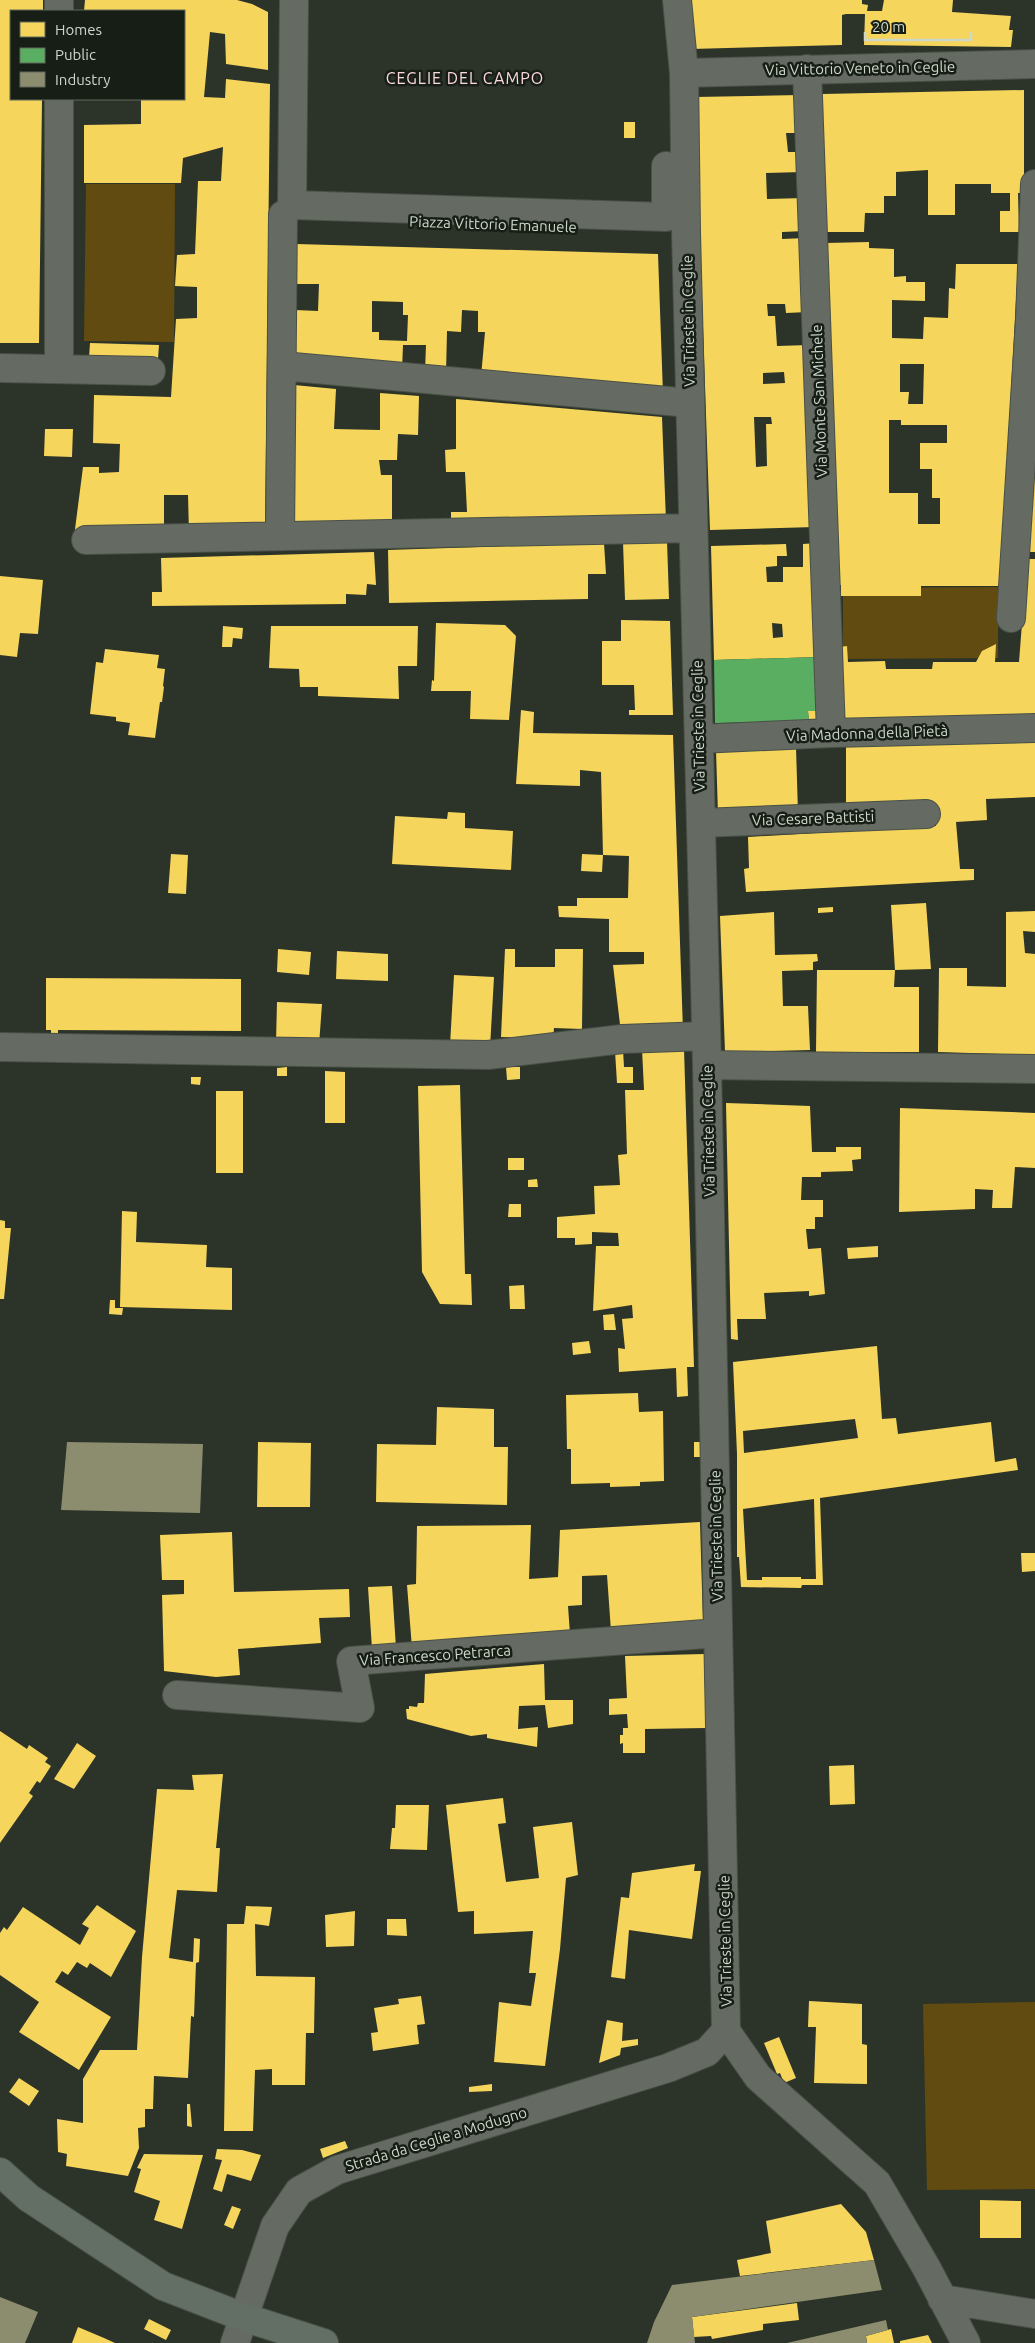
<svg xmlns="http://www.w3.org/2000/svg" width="1035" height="2343" viewBox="0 0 1035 2343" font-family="Ubuntu,sans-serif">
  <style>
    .green { fill: #614b11 }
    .homes { fill: #f6d55c; fill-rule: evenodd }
    .public { fill: #5aae61 }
    .industry { fill: #8c8c6e }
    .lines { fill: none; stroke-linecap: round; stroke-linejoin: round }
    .minor-casing { stroke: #495147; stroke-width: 30 }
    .major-casing { stroke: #495147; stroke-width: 30 }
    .minor { stroke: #656b63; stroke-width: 28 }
    .major { stroke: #636f64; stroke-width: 28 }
    .labels { text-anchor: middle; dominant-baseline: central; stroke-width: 5; stroke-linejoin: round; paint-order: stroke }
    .street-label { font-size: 15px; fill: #cdd8cb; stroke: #171e15 }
    .neighbourhood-label { font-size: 16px; letter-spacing: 1px; fill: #fbd8df; stroke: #171e15 }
  </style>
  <rect width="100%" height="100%" fill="#2c3429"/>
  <path class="green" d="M86 184H175L174 342 84 341Z
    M998 587V658L843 659V588Z
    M1035 2002V2189L927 2190 923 2004Z"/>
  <path class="homes" d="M0 0H43V11H11V99H42L39 343H0Z
    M85 0H237L252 4 268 12V70L226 64 225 34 210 32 204 97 225 98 226 79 270 84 265 532 189 533 188 495H164V534L74 537 83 467H99V473L119 472 120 444 93 443 94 395 171 397 176 319 197 318V287L175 286 177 255 195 254 198 181H221L223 147 183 158 181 183H84V125L141 124V99H184V11H84Z
    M687 0H862V4L868 5 867 11H882L884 0H953L952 12 1011 16 1009 30H1013L1011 47 864 45 865 14H846L842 15V45L691 49Z
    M1024 90V193H1018L1019 232H1000V211H1010V193H991V184H955V215H928V170L896 172V196H884V213H865L864 232H823L822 94Z
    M800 95 803 172 766 173 767 199 804 198 805 231 782 232V239L806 238 808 312 786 313 785 304H767L768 316H775L777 346 809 345 815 527 710 530 695 97ZM786 133H796L797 152H788ZM784 372 785 383 763 384V373ZM754 417H771L772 424H766L767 466 756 467Z
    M624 122H635V138H624Z
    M869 242V248L894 249V277L906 276V282H925V301L892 300V338L923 339 924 317 948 318 949 288 955 289 956 264H1018L1000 586H921V596H841V585H837L826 243ZM900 364H924L923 404H908L909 392H900ZM889 420H901V425H947V443H920V469H932V498H940V524H918V493H889Z
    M296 244 658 254 663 394 481 377 485 332H478V311L462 310 461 332 447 331 446 374 425 372 426 345H403L402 370 294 360 295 310 318 311 319 284H295ZM372 301 403 302V315H408L407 341 379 340V332H372Z
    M90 343 159 345 158 359 89 358Z
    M294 385 336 389 334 429 380 430V393L419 396 418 435 398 434 397 460H379L381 475H392V528L292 531Z
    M456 399 662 417 666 521 451 527V512H467L465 472H446L445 450 456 449Z
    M45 429H73L72 457 44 456Z
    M1035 436V552H1026Z
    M667 541 669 599 625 600 623 542Z
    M604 543 606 574H588V599L389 603 388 550Z
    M817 543 820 657 714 660 711 546 786 544 787 556H777V566L766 567 767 582H783V567H803V544ZM772 623 782 624 783 637 773 638Z
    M374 552 376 585 367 584 366 595 346 594V604L152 606V592H162L161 558Z
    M1027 559H1035V720L841 722 840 647 847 646 848 662 885 661 886 669H932L933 662H976L982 651 996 644 995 662H1019Z
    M0 576 43 580 38 634 20 633 17 657 0 655Z
    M621 620 670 621 673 715H629V710H635L634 685H602V641H621Z
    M436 623 505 625 516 636 509 720 470 719 471 691H431L432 680 434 681Z
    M223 626 243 628 242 639 233 638 232 647H222Z
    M271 626H418L417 666H398L399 699 318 696V687H300L299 669 269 668Z
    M105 649 159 655 157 668 165 669 163 686 164 687 162 702H160L155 738 128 735 130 723 116 721V717L90 714 96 662 103 663Z
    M521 710 534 712 533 733 673 735 683 1031 621 1033 613 965 644 964V952H609V919L559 917 558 906H577V898H628L629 856 603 855 601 772 580 770V786L516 784Z
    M808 711H821L822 723H809Z
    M1035 742V797L986 799 987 820 956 822 960 869H974V880L746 892 744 869 749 868 748 837 936 826 935 803 846 808V746Z
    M796 747 798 813 718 815 716 750Z
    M448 812 465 813V828L513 831 511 870 392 864 395 816 447 819Z
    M171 854 188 855 186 894 168 893Z
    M582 854 603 855 602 872 581 871Z
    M926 903 931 969 895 970 891 905Z
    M833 907V912L818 913V908Z
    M1035 911V932L1023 931 1025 953 1035 954V1055L938 1052 939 968H967V986L1006 987V912Z
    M774 912 775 955 817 954 818 961 813 962V970L782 971 783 1006H808L810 1050 725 1052 720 916Z
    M278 949 311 952 309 975 277 972Z
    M505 949H515V967H555V949H583L582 1029 554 1028 553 1039 501 1037Z
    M337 951 388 954V981L336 979Z
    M817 970H895L894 987H919V1052H816Z
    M454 975 494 977 490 1048 450 1045Z
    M46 978 241 979V1031L58 1030V1037L51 1036V1030H46Z
    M277 1002 322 1004 319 1045 276 1043Z
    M642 1049H684L694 1367H687L688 1396 677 1397 676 1368 619 1372 618 1348 625 1349 622 1319 633 1318 632 1305 593 1311 596 1246H619L618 1233 592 1232V1244L575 1245V1238H557V1217L595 1214 594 1186 620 1185 618 1155 627 1154 625 1090H644Z
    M623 1050 624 1067H633V1083H617L615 1051Z
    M287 1067V1076H277V1068Z
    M506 1067H520V1079L507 1080Z
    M325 1071 345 1072V1123H325Z
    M191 1077H201L200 1085 191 1084Z
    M460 1085 465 1274H471L472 1305 440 1304 422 1272 418 1086Z
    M216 1091H243V1173H216Z
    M726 1103 810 1106 812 1152H836V1147H861V1159L852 1160 853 1171 821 1172V1177H802L801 1200H823V1217H815V1229H806L808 1249 821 1248 825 1294 809 1296V1291L764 1293 766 1319H737L738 1340 731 1339Z
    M900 1108 1035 1113V1168L1015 1167 1012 1208H992L993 1190 975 1189V1209L899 1212Z
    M508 1158H524V1170H508Z
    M537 1179 538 1187H528V1180Z
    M509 1204H521V1217H508Z
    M122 1211 137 1212 136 1242 207 1245 206 1267 232 1268V1310L120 1307Z
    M0 1220 5 1221V1228H11L4 1299H0Z
    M878 1246V1257L848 1259 847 1248Z
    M524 1285 525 1309H510L509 1286Z
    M110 1300H115V1308H123L122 1315 109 1314Z
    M614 1314 616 1330H604L603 1315Z
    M589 1341 591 1353 573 1355 572 1343Z
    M877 1346 882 1419 896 1418 898 1434 991 1422 995 1462 1016 1458 1018 1470 820 1498 823 1585H802L801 1588 741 1587 739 1557H737V1454L733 1362ZM855 1419 858 1438 744 1453 743 1431ZM814 1499 816 1579H801V1577H762V1580H747L743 1509Z
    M638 1393 639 1412 663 1411 664 1481 640 1482V1486L610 1487V1483L571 1484V1449H567L566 1395Z
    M437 1407 494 1409V1447H508L507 1505 376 1502 377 1444 436 1445Z
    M258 1442 311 1443 310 1507H257Z
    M694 1442H701V1457H694Z
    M700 1522 703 1624 611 1631 607 1575 582 1576V1605L568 1606 570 1634 412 1648 407 1585 416 1584 417 1526 531 1525 529 1579 558 1577 560 1530Z
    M232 1532 234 1592 349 1589 350 1617 319 1618 321 1643 238 1649 240 1675 216 1677 164 1671 162 1595 184 1594V1580H162L160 1535Z
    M1021 1553H1035V1571L1022 1572Z
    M392 1586 396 1648 372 1649 368 1587Z
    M704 1654 706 1728 645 1729V1753H623V1743L620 1744V1735H623V1728H628L627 1714 609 1715V1699L627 1698 625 1656Z
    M544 1664 545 1700H573V1724L548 1728 545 1705 519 1706 518 1729 538 1727 537 1747 487 1738V1734L471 1736 407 1719 406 1709H409V1706L417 1707 418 1703H424L425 1674Z
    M0 1731 27 1749 29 1745 48 1758 45 1762 51 1766 40 1783 37 1781 29 1793 33 1796 0 1843Z
    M77 1743 96 1756 74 1789 54 1779Z
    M854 1765 855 1804 830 1805 829 1766Z
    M223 1774 216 1848H220L217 1892 177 1890 169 1958 193 1962 194 1938 200 1939 199 1962 196 1963 194 2017 191 2016 188 2078 154 2076 153 2109H145V2127L138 2128 139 2148 128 2176 66 2166 67 2154 58 2152 57 2119 83 2123V2079L100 2050H137L142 1957 157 1789 194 1790 192 1775Z
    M503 1798 506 1823 498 1824 506 1882 539 1878 533 1827 572 1822 578 1875 566 1878 560 1949 545 2066 494 2062 499 2002 531 2006 536 1973H529L533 1931 474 1934V1911L458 1912 446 1805Z
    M396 1805H429L427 1850 390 1849 392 1828H395Z
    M695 1864 694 1871H701L692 1939 629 1930 625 1979 611 1977 621 1897 629 1898 632 1873Z
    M97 1905 136 1931 111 1977 90 1963 87 1968 77 1962 68 1975 62 1971 55 1982 111 2017 79 2070 19 2032 39 2002 0 1975V1933L4 1927 7 1930 23 1907 80 1945 89 1928 82 1924Z
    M246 1906 272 1907 269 1926 255 1924 256 1976 315 1977 314 2033H306L305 2085H272V2069L255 2070 253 2131H224L227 1924H244Z
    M355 1911 354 1946 326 1947 325 1915Z
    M387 1919H406L407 1936 387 1935Z
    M421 1996 425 2024 417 2025 419 2044 373 2051 371 2033 378 2032 374 2008 399 2004 398 1999Z
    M809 2001 862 2004V2044L867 2045V2084L814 2083 816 2027H808Z
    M607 2020 623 2023 622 2041 638 2039V2045L621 2048 620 2055 599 2063Z
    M779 2037 796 2078 784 2083 780 2073 777 2074 764 2043Z
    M19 2078 39 2091 29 2106 9 2092Z
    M492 2084V2091L469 2092V2087Z
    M187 2104H190L192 2127 187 2126Z
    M345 2141 348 2148 323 2158 320 2149Z
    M217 2149 242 2150 261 2155 251 2181 227 2174 222 2192 213 2189 222 2160 215 2159Z
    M144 2154 203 2155 182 2229 154 2220 160 2201 134 2192 141 2169 137 2168Z
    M980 2200 1021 2201V2238H980Z
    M841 2204 866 2232 874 2260 740 2276 737 2260 771 2253 766 2221Z
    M232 2206 241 2209 233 2229 224 2225Z
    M797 2303 799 2320 763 2324V2330L712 2339 711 2336 694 2337 692 2317Z
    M149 2319 171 2330 166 2340 144 2329Z
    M78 2327 104 2338 115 2343H72Z
    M891 2329 894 2343H867L866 2336Z
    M928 2335 932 2343H900V2341Z"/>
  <path class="public" d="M820 657 821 711H808L809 721 715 723 714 660Z"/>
  <path class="industry" d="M67 1442 203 1444 200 1513 61 1510Z
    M874 2260 882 2290 692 2317 695 2343H647L654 2322 672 2285Z
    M0 2297 38 2312 25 2343H0Z
    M886 2320 888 2330 866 2336 867 2343H787Z"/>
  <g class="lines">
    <g class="minor-casing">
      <path id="minor" d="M294 0 292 205 666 217V166
        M677 0 684 73 686 232 707 1065 726 2031
        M59 11V0
        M807 69 831 733
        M684 73 1035 64
        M282 366 690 403
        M0 368 151 371
        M59 369V99
        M280 536 283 215
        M86 540 693 528
        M1011 618 1030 321 1035 184
        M699 739 831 733 1035 728
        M701 823 926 814
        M0 1047 488 1055 622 1039 706 1036
        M707 1065 1035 1069
        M177 1695 360 1708 351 1661 718 1633
        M726 2031 758 2077 877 2183 926 2267 966 2343
        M942 2299 1035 2314
        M235 2343 275 2226 299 2191 337 2170 668 2068 707 2052 726 2031"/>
    </g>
    <g class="major-casing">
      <path id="major" d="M0 2172 29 2198 163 2286 243 2317 324 2343"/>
    </g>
    <use href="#minor" class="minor"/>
    <use href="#major" class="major"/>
  </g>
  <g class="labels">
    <g class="street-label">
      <text transform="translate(860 68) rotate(-1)">Via Vittorio Veneto in Ceglie</text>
      <text transform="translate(493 224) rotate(2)">Piazza Vittorio Emanuele</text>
      <text transform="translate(688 321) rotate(-91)">Via Trieste in Ceglie</text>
      <text transform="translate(819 401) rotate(-92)">Via Monte San Michele</text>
      <text transform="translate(698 726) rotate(-91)">Via Trieste in Ceglie</text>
      <text transform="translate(867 733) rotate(-2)">Via Madonna della Pietà</text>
      <text transform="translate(813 818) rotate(-2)">Via Cesare Battisti</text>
      <text transform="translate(708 1131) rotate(-91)">Via Trieste in Ceglie</text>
      <text transform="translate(716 1536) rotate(-91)">Via Trieste in Ceglie</text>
      <text transform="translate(435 1655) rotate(-4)">Via Francesco Petrarca</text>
      <text transform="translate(725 1941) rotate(-91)">Via Trieste in Ceglie</text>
      <text transform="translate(436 2139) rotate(-17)">Strada da Ceglie a Modugno</text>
    </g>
    <g class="neighbourhood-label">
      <text x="465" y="78">CEGLIE DEL CAMPO</text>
    </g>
  </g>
  <rect x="10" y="10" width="175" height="90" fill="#171e15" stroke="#60685e"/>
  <rect x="20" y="22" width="25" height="15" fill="#f6d55c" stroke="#60685e"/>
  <text x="55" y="35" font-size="15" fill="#cdd8cb">Homes</text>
  <rect x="20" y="48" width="25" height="15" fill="#5aae61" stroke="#60685e"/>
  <text x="55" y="60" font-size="15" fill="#cdd8cb">Public</text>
  <rect x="20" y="72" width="25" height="15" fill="#8c8c6e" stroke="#60685e"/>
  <text x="55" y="85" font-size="15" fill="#cdd8cb">Industry</text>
  <path d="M865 32v8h106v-8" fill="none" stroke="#cdd8cb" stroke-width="2.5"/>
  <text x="872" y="32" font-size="15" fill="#cdd8cb" stroke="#171e15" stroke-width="4" paint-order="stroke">20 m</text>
</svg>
